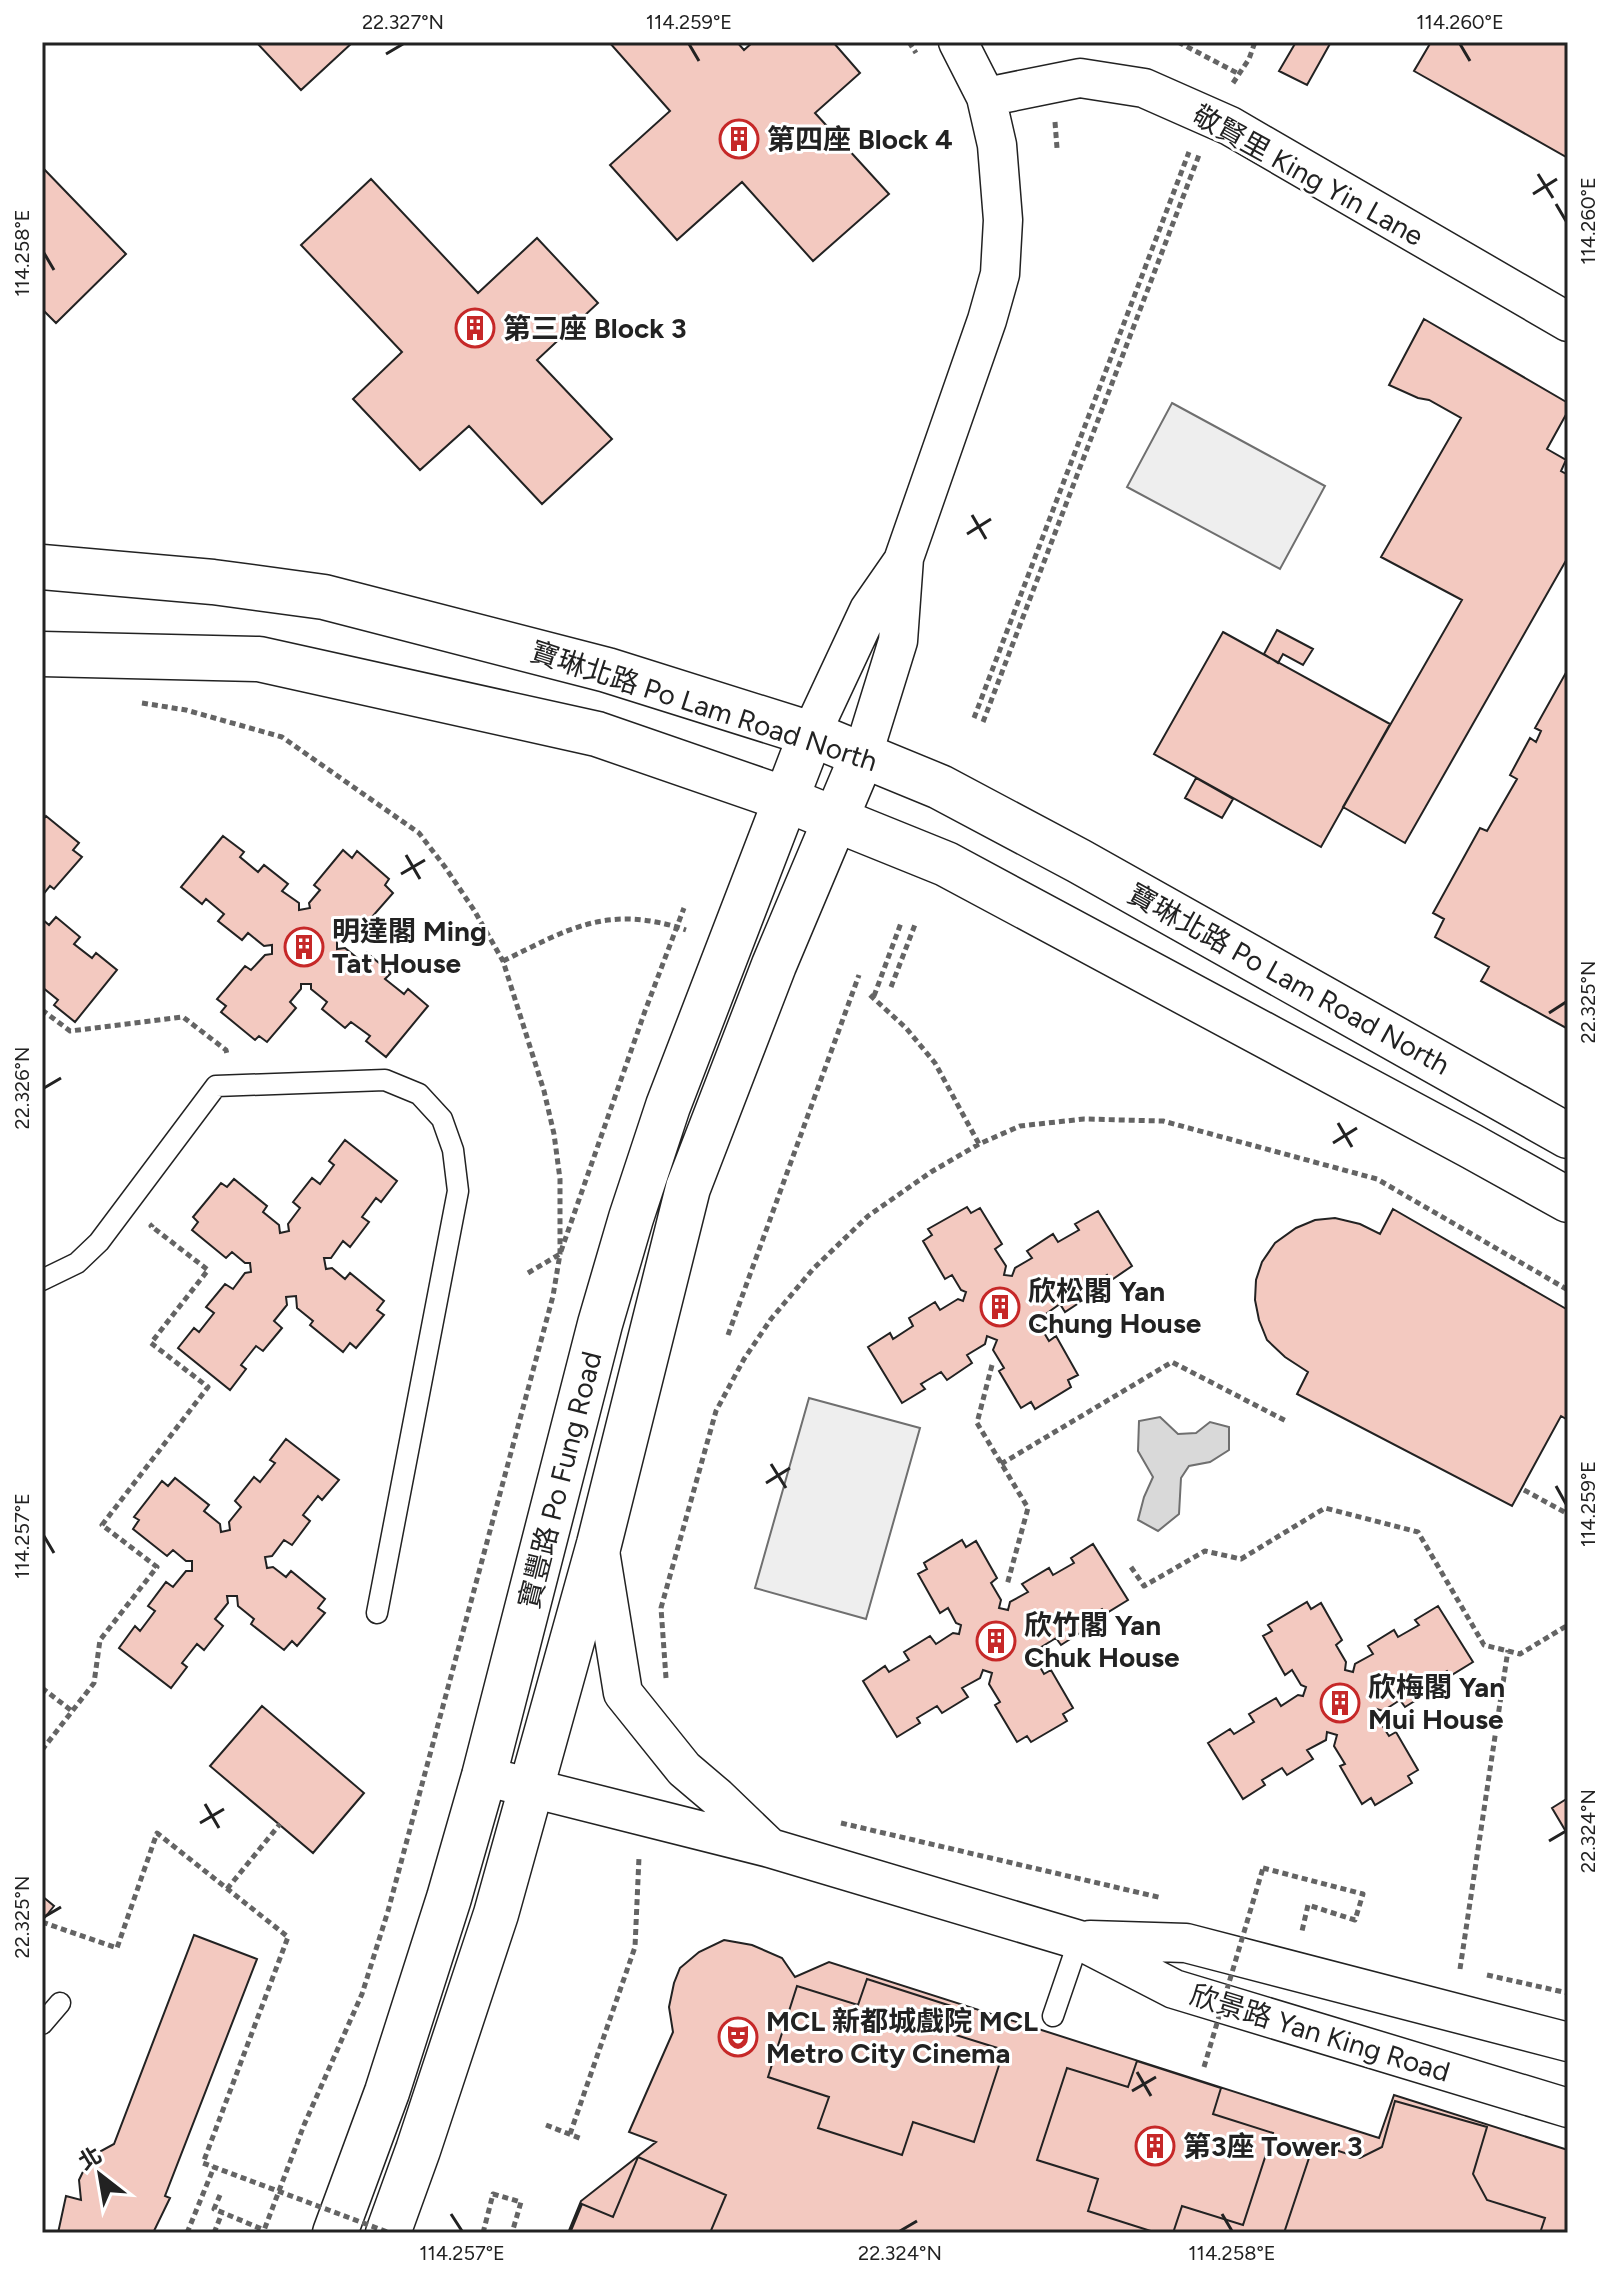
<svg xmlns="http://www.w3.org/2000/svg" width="1610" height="2275" viewBox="0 0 1610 2275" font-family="Figtree,'Noto Sans TC',sans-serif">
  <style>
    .green { fill: #eee; stroke: #6f6f6f; stroke-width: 2 }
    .water { fill: #d9d9d9; stroke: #6f6f6f; stroke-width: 2 }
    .building { fill: #f3c9c0; stroke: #222; stroke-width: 2 }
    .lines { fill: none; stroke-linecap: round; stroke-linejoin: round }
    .service-casing { stroke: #222; stroke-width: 23 }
    .minor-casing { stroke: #222; stroke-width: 41 }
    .tertiary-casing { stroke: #222; stroke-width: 47 }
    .secondary-casing { stroke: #222; stroke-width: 47 }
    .path { stroke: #646464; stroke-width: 5; stroke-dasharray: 6 4; stroke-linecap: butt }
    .service { stroke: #fff; stroke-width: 20 }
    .minor { stroke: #fff; stroke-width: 38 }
    .tertiary { stroke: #fff; stroke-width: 44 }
    .secondary { stroke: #fff; stroke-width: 44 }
    .path-bridge { stroke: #646464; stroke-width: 5; stroke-dasharray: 6 4; stroke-linecap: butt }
    .ticks { fill: none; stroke: #222; stroke-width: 3 }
    .labels { text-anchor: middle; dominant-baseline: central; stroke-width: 6; stroke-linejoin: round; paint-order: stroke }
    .poi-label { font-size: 28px; font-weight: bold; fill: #222; stroke: #fff; text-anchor: start }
    .street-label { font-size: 28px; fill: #222; stroke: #fff }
    .neatline { fill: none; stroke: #222; stroke-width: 3 }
    .ticks-label { font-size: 20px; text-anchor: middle; fill: #222 }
  </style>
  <rect width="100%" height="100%" fill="#fff"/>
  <path class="green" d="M1172 403 1325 486 1280 569 1127 487Z
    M809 1398 920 1428 866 1619 755 1588Z"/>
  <path class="water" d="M1160 1417 1178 1434 1196 1433 1210 1422 1229 1427V1450L1210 1462 1189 1466 1181 1478 1179 1514 1158 1531 1138 1520 1144 1497 1153 1477 1138 1451 1139 1421Z"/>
  <path class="building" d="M256 42H353L301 90Z
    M609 42H737L744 50 753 42H833L860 73 815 113 889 194 813 261 742 182 677 240 610 165 670 111Z
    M1296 42H1331L1307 85 1279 71Z
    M1431 42H1568V158L1414 71Z
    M42 167 126 254 56 323 42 309Z
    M371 179 478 293 537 238 598 303 537 360 612 439 542 504 469 426 420 470 353 399 402 352 301 245Z
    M1424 319 1568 403V411L1547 449 1566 460 1561 471 1568 475V557L1405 843 1343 807 1462 600 1381 557 1461 418 1429 400 1418 398 1389 385Z
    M1277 630 1313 649 1303 665 1283 654 1278 663 1264 654Z
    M1223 632 1390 724 1321 847 1154 754Z
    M1568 669V1029L1481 981 1489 967 1435 937 1444 919 1433 913 1480 828 1487 831 1517 779 1510 775 1530 738 1536 742 1541 731 1535 728Z
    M1196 778 1233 799 1222 818 1185 798Z
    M46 816 79 843 73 850 82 857 54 889 50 886 42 896V821Z
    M223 836 244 852 240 857 258 872 264 865 288 884 282 891 299 903V910L310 908 309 903 320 890 314 885 343 850 352 858 357 851 389 879 385 885 393 893 365 925 361 922 347 938 337 939V949L345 948 361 961 367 953 391 973 385 979 404 994 408 989 428 1006 386 1057 366 1041 370 1036 351 1022 345 1028 322 1009 327 1002 311 989V984H301V989L290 1002 296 1008 267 1042 259 1036 255 1040 221 1012 226 1006 217 999 245 966 251 970 265 955 272 954V945L264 946 248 933 242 940 218 921 224 914 206 899 202 904 181 887Z
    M56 917 80 937 74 944 92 958 96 953 117 970 75 1022 54 1005 58 1000 42 987V919L49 925Z
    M345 1140 397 1181 381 1202 376 1198 362 1217 369 1222 350 1247 343 1241 331 1258H324L326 1269 332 1268 345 1279 350 1273 384 1301 377 1310 384 1315 356 1348 350 1343 343 1352 310 1325 313 1321 297 1308 296 1296 286 1297 287 1305 274 1321 282 1328 263 1351 256 1346 241 1365 246 1369 230 1390 178 1348 194 1328 199 1332 214 1313 206 1307 225 1284 233 1289 245 1273 251 1272 250 1263H245L232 1252 226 1258 192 1230 198 1222 193 1217 221 1183 227 1187 234 1179 267 1206 263 1212 279 1225 280 1233 289 1231 288 1224 300 1208 293 1202 312 1178 320 1184 334 1165 329 1161Z
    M967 1207 971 1213 980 1208 1002 1244 995 1249 1006 1266 1004 1275 1012 1276 1015 1268 1032 1258 1027 1251 1053 1234 1058 1242 1079 1230 1075 1224 1098 1211 1132 1266 1110 1281 1107 1275 1087 1288 1091 1295 1065 1312 1060 1304 1043 1316 1037 1314 1034 1324 1040 1326 1049 1341 1056 1336 1078 1375 1068 1380 1071 1387 1035 1409 1031 1402 1021 1408 999 1371 1004 1368 993 1350 997 1340 987 1336 985 1344 967 1355 972 1363 947 1380 941 1372 921 1384 925 1389 902 1403 868 1347 890 1333 893 1339 913 1326 909 1318 935 1302 940 1310 958 1299 963 1301 966 1292 961 1290 952 1275 945 1279 923 1241 932 1235 928 1229Z
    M1393 1209 1568 1310V1420L1561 1416 1512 1506 1297 1394 1308 1372 1285 1357 1267 1340 1259 1320 1255 1300 1256 1280 1262 1262 1275 1243 1296 1228 1315 1220 1335 1218 1360 1224 1380 1234Z
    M286 1439 339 1480 322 1500 318 1496 303 1515 310 1521 292 1545 284 1540 272 1556 265 1557 267 1568 273 1567 286 1577 291 1571 325 1599 318 1608 325 1613 297 1646 292 1641 284 1650 251 1624 254 1619 238 1606 237 1596H227L228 1603 215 1619 223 1626 204 1650 197 1644 182 1663 187 1667 171 1688 119 1648 135 1626 140 1631 155 1611 148 1606 166 1582 173 1587 186 1571H192V1561H186L173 1550 167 1556 133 1529 139 1520 134 1517 162 1481 168 1486 175 1478 209 1505 204 1511 220 1524 221 1532 230 1530 229 1522 241 1507 235 1501 254 1477 260 1482 275 1463 270 1460Z
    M962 1540 966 1547 976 1541 997 1578 991 1583 1001 1600 999 1608 1008 1610 1010 1602 1028 1592 1022 1584 1049 1568 1053 1575 1074 1563 1071 1558 1093 1544 1128 1600 1105 1614 1102 1609 1082 1621 1086 1629 1061 1645 1056 1638 1038 1649 1032 1647 1030 1658 1036 1660 1044 1674 1051 1670 1073 1708 1063 1714 1067 1721 1031 1742 1027 1736 1017 1742 995 1705 1000 1702 989 1684 992 1673 983 1670 980 1678 962 1688 968 1697 942 1713 937 1706 917 1718 920 1723 897 1737 863 1681 885 1666 889 1672 909 1660 904 1652 930 1636 936 1644 953 1633 959 1634 961 1625 956 1623 948 1608 940 1613 918 1574 927 1569 924 1563Z
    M1307 1602 1311 1609 1321 1603 1342 1640 1336 1645 1346 1662 1345 1670 1353 1672 1355 1664 1373 1654 1368 1646 1394 1630 1398 1637 1419 1625 1415 1620 1438 1606 1473 1662 1450 1676 1447 1671 1427 1683 1431 1691 1405 1707 1400 1700 1383 1711 1377 1709 1375 1720 1380 1722 1389 1736 1396 1732 1418 1770 1408 1776 1412 1783 1375 1805 1371 1798 1362 1804 1340 1766 1345 1764 1334 1746 1337 1735 1327 1732 1326 1740 1307 1750 1313 1759 1287 1775 1282 1768 1262 1780 1265 1785 1243 1799 1208 1743 1230 1729 1234 1734 1254 1722 1249 1714 1276 1698 1281 1706 1298 1695 1303 1696 1306 1687 1301 1685 1292 1670 1285 1675 1263 1636 1272 1631 1268 1625Z
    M262 1706 364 1793 313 1853 210 1766Z
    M1568 1798V1835L1552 1808Z
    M42 1896 54 1906 42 1921Z
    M194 1935 257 1959 165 2196 170 2198 153 2233H58L66 2196 81 2200 79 2180 90 2157 114 2144Z
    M724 1940 752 1945 782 1958 795 1977 829 1962 1379 2138 1394 2095 1568 2150V2233H568L581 2201 656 2142 629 2132 673 2032 669 2007 674 1983 680 1968 699 1952Z
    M867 1979 951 2006 943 2031 1004 2050 974 2142 913 2122 902 2155 818 2128 829 2097 768 2077 797 1986 858 2005Z
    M1137 2061 1221 2088 1213 2114 1273 2133 1243 2225 1182 2206 1173 2233H1157L1088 2211 1098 2179 1037 2160 1067 2068 1128 2087Z
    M1395 2101 1487 2127 1473 2174 1487 2200 1545 2218 1540 2233H1284L1314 2143 1360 2158 1382 2147Z
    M638 2157 726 2195 710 2233H570L582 2204 613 2217Z"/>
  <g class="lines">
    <g class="service-casing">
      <path id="service" d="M42 1280 77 1263 99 1242 216 1086 385 1080 419 1094 442 1119 453 1150 458 1191 377 1613
        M1053 2016 1079 1940
        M42 2024 60 2003"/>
    </g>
    <g class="minor-casing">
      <path id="minor" d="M986 97 1080 78 1144 88 1230 126 1568 322
        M811 734 869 610 903 561
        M863 754 898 641 904 558 987 320 1000 274 1003 220 997 145 986 97 958 42
        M599 1545 623 1693 684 1769 717 1797 768 1846
        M484 1776 770 1848 1079 1940 1174 1989 1568 2108
        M1090 1940 1186 1943 1568 2042"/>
    </g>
    <g class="tertiary-casing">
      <path id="tertiary" d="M335 2233 387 2092 449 1898 484 1776 600 1324 631 1218 668 1106 811 734
        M388 2233 418 2150 496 1914 599 1544 688 1188 774 965 863 754"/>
    </g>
    <g class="secondary-casing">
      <path id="secondary" d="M42 567 213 582 324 597 607 670 811 734 940 787 1079 861 1568 1136
        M42 654 259 659 597 734 785 799 946 864 1471 1146 1568 1200"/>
    </g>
    <path class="path" d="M909 42 916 53
      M1178 42 1239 74
      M1233 83 1249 59 1255 42
      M1055 122 1057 148
      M142 703 186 710 282 737 419 833 445 867 474 910 503 961 544 1091 554 1134 560 1179V1254L553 1296 388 1911 362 1994 304 2125 263 2233
      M974 718 1189 152
      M983 722 1199 155
      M503 961C570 928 609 904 686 930
      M891 987 916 922
      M870 995 906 1028 935 1063 979 1144
      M874 996 901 923
      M42 1010 70 1031 183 1017 226 1050 227 1054
      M528 1273 560 1254 645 1011 684 908
      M728 1335 859 975
      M992 1365 977 1423 1028 1508 1007 1585
      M1001 1464 1172 1362 1288 1422
      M1524 1490 1568 1514
      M1131 1567 1144 1586 1205 1551 1241 1559 1325 1508 1418 1532 1484 1645 1520 1654 1568 1625
      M666 1678 661 1608 716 1411 744 1359 771 1319 813 1269 868 1216 931 1172 979 1144 1020 1126 1084 1119 1163 1121 1377 1179 1568 1290
      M42 1688 72 1711
      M42 1750 94 1683 100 1640 157 1567 102 1525 208 1387 151 1343 208 1270 151 1226 153 1224
      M841 1823 1162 1898
      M1263 1868 1363 1894 1355 1920 1308 1905 1302 1931
      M227 1889 280 1824
      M1460 1969 1508 1650
      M1487 1975 1568 1993
      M546 2125 582 2139
      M570 2134 635 1947 639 1857
      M220 2195 214 2209 264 2230
      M187 2233 214 2167
      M214 2233 222 2213
      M483 2233 493 2194 521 2202 512 2233"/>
    <use href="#service" class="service"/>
    <use href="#minor" class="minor"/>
    <use href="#tertiary" class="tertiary"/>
    <use href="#secondary" class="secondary"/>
    <path class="path-bridge" d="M42 1922 117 1948 157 1833 288 1937 203 2163 390 2233
      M1204 2067 1263 1868"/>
  </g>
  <path class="ticks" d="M689 44 699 61M1460 44 1470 61M386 54 403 44M1538 174 1553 198M1533 194 1557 179M1556 204 1566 221M44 253 54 270M972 515 986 539M967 534 991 519M406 855 420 879M401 874 425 860M1549 1013 1566 1002M44 1088 61 1078M1338 1123 1352 1147M1333 1143 1357 1128M771 1464 786 1488M766 1483 790 1468M1556 1486 1566 1504M44 1536 54 1553M205 1804 219 1828M200 1823 224 1809M1549 1841 1566 1831M44 1917 61 1907M1137 2072 1151 2096M1132 2091 1156 2077M451 2214 462 2231M1222 2214 1232 2231M900 2231 917 2221"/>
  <defs>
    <g id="building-ring" transform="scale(2)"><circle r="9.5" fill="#fff" stroke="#c62828" stroke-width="1.5"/><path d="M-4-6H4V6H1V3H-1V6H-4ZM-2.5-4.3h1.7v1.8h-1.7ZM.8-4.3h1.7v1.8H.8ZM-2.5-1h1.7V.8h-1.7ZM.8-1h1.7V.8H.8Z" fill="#c62828"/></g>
    <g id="theatre-ring" transform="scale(2)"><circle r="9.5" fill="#fff" stroke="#c62828" stroke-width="1.5"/><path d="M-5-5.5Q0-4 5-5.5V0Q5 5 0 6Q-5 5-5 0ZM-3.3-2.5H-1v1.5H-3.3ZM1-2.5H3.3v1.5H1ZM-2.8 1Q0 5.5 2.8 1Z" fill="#c62828"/></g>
  </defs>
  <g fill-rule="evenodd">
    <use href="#building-ring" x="739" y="139"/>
    <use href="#building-ring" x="475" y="328"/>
    <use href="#building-ring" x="304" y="947"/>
    <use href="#building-ring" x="1000" y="1307"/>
    <use href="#building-ring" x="996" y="1641"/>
    <use href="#building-ring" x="1340" y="1703"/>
    <use href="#theatre-ring" x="738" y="2037"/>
    <use href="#building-ring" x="1155" y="2146"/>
  </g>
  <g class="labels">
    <g class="poi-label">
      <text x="767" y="139">第四座 Block 4</text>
      <text x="503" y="328">第三座 Block 3</text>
      <text x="332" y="931">明達閣 Ming<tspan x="332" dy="32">Tat House</tspan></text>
      <text x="1028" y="1291">欣松閣 Yan<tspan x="1028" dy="32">Chung House</tspan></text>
      <text x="1024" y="1625">欣竹閣 Yan<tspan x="1024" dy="32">Chuk House</tspan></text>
      <text x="1368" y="1687">欣梅閣 Yan<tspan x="1368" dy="32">Mui House</tspan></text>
      <text x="766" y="2021">MCL 新都城戲院 MCL<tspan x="766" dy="32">Metro City Cinema</tspan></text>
      <text x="1183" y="2146">第3座 Tower 3</text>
    </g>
    <g class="street-label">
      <text transform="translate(1308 175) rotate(29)">敬賢里 King Yin Lane</text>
      <text transform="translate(704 706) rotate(18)">寶琳北路 Po Lam Road North</text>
      <text transform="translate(1289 979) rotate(29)">寶琳北路 Po Lam Road North</text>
      <text transform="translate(560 1480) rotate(-76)">寶豐路 Po Fung Road</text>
      <text transform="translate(1320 2033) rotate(17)">欣景路 Yan King Road</text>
    </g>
  </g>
  <rect width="1610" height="2275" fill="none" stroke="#ffffff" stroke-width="88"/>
  <g transform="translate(100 2175) rotate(329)" stroke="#ffffff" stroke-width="6" paint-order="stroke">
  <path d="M0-6L14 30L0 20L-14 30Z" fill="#222222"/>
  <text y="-12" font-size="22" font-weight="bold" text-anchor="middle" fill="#222222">北</text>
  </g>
  <rect x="44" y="44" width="1522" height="2187" class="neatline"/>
  <g class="ticks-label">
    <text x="403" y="29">22.327°N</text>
    <text x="689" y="29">114.259°E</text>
    <text x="1460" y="29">114.260°E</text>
    <text transform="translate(1588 221) rotate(-90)" y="7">114.260°E</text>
    <text transform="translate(22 253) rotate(-90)" y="7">114.258°E</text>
    <text transform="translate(1588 1002) rotate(-90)" y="7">22.325°N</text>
    <text transform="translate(22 1088) rotate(-90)" y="7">22.326°N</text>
    <text transform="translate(1588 1504) rotate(-90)" y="7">114.259°E</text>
    <text transform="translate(22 1536) rotate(-90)" y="7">114.257°E</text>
    <text transform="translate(1588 1831) rotate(-90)" y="7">22.324°N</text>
    <text transform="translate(22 1917) rotate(-90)" y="7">22.325°N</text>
    <text x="462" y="2260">114.257°E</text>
    <text x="900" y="2260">22.324°N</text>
    <text x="1232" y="2260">114.258°E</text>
  </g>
</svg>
